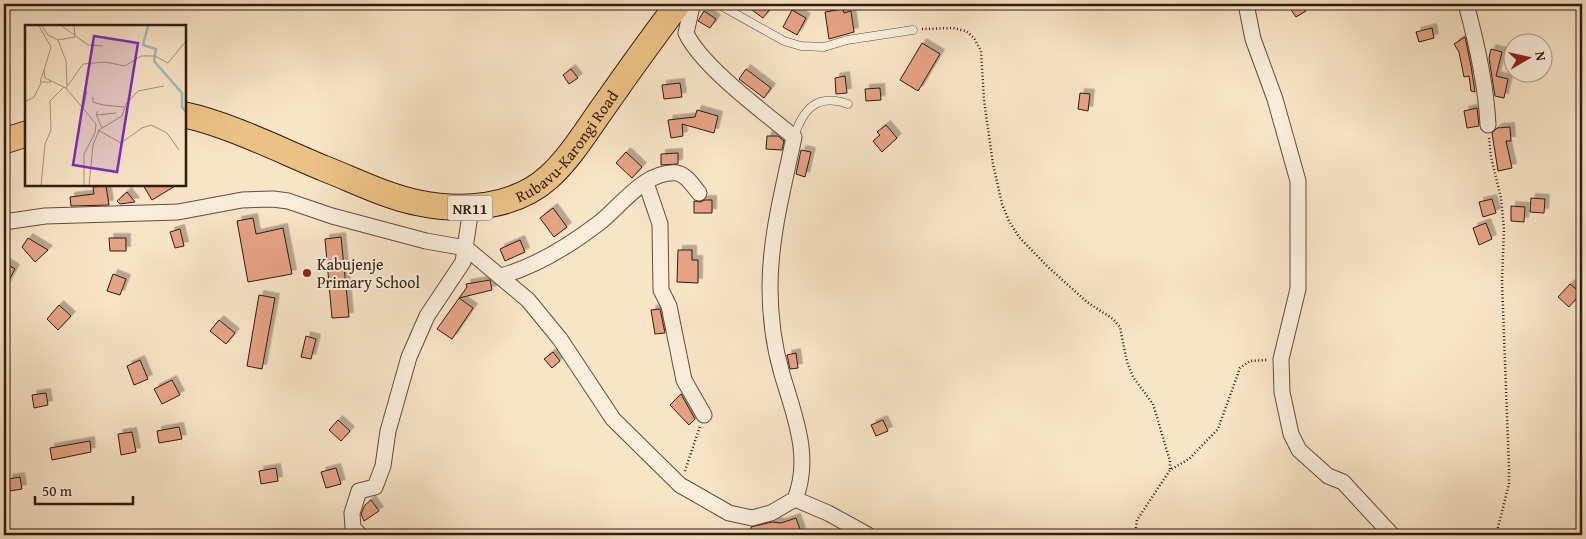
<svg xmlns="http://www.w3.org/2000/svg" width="1586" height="539" viewBox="0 0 1586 539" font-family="'Gentium Book Plus',serif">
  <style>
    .building { fill: #e6a384; stroke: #311b0f; filter: url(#shadow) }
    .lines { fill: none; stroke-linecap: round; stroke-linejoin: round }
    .service-casing { stroke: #634d3d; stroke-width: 9 }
    .minor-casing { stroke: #634d3d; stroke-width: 17 }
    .trunk-casing { stroke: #311b0f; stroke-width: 27 }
    .path { stroke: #311b0f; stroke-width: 2.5; stroke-dasharray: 1 2.5; stroke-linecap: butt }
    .service { stroke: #faeddb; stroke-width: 8 }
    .minor { stroke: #faeddb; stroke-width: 15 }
    .trunk { stroke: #ecc284; stroke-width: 25 }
    .poi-dot { fill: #8f2418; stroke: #faeddb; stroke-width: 2 }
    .labels { text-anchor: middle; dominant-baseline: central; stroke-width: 4; stroke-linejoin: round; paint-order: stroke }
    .shield { fill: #faeddb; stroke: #6d5a4c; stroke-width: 1 }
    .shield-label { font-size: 15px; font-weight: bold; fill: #311b0f }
    .street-label { font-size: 16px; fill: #311b0f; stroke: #faeddb }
    .poi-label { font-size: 16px; fill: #311b0f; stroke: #faeddb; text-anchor: start }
    .inset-river { fill: none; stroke: #a0bdbd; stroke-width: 2.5 }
    .inset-road { fill: none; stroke: #a8947d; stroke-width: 1 }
    .view { fill: #7b2cbf; fill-opacity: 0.15; stroke: #7b2cbf; stroke-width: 2.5 }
    .inset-edge { fill: none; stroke: #311b0f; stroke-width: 2.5 }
  </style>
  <defs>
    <filter id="shadow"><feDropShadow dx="4.5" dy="-4.5" stdDeviation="0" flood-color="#0004"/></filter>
  </defs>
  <rect width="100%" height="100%" fill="#f8e4c7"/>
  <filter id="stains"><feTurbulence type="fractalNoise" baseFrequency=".004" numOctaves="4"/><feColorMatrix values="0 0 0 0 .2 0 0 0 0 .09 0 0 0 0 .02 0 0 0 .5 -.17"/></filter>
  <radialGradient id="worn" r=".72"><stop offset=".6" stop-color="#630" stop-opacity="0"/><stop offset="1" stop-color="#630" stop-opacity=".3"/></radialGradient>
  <path class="building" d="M757 4H764L770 9 763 18 752 10Z
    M1287 4H1301L1306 11 1296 17Z
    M843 9 844 13 851 11 854 32 829 39 825 12Z
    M792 10 806 18 797 35 783 27Z
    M704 11 716 19 710 28 698 21Z
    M1432 28 1434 38 1419 42 1416 32Z
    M1465 37 1471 66 1475 92 1471 91 1469 76 1464 77 1459 52 1454 44Z
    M922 43 940 54 918 91 900 80Z
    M1491 49 1502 52 1496 76 1508 79 1504 98 1495 96 1489 58Z
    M571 69 578 78 569 84 563 75Z
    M746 69 771 88 764 98 739 79Z
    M845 76 847 93 836 94 835 78Z
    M680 83 682 97 664 99 662 85Z
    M880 88 881 100 866 101 865 89Z
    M1080 93 1090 94 1088 111 1078 109Z
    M1477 108 1479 126 1467 128 1464 111Z
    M697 110 718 116 714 133 682 124 683 136 671 138 668 120 695 117Z
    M886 125 897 138 882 152 873 141 880 135 877 132Z
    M1510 127 1511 141H1506L1512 168 1498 171 1492 133 1497 128Z
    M767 136H778L784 141 782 150 766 149Z
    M801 150 811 152 805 177 796 174Z
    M626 152 642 167 632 178 616 163Z
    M678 153V164L661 165V154Z
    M143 185H177L152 200Z
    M106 186 109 205 71 206 70 197 94 194 93 187Z
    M127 192 135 202 120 204 117 201Z
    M1531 198 1545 199 1544 213 1530 212Z
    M1492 199 1496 213 1483 217 1479 202Z
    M705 200H712V213H694V201L700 202Z
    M1511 206 1525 207 1524 222 1511 221Z
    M553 208 567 227 554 237 540 218Z
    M253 218 256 234 283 228 292 274 248 282 237 221Z
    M1486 223 1492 239 1479 245 1473 228Z
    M180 229 184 246 175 248 170 232Z
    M341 237 349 317 332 318 325 239Z
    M28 238 48 250 35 262 22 247Z
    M109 238H126V251H110Z
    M520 240 525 252 505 261 500 249Z
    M678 250H692V260H698V283L677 282Z
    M4 262 15 269 4 289Z
    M113 274 126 279 120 295 107 291Z
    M490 280 492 290 459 298 473 308 452 339 437 329 467 287 466 284Z
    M1570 284 1581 293 1569 307 1558 297Z
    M259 295 275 298 262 369 247 366Z
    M59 305 71 316 58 330 47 319Z
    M660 309 665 333 655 334 651 310Z
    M219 320 235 333 226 344 210 331Z
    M306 336 316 339 311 359 301 357Z
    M553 352 560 361 552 368 544 359Z
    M796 353 798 368 790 369 787 355Z
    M140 360 148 379 134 385 127 366Z
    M172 380 180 395 162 404 154 389Z
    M46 393 48 405 34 408 32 395Z
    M681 394 695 419 689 425 670 405Z
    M338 420 350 431 341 441 329 430Z
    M883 420 888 431 876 436 871 425Z
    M179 427 182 439 159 443 157 431Z
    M132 432 136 452 121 455 118 434Z
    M90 441 91 452 52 460 50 448Z
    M276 468 278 481 261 484 259 471Z
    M336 468 341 484 326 488 321 472Z
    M20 477 22 489 10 491 8 479Z
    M371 500 379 511 364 521 361 514 365 505Z
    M796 518 802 535H751V527L772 522 781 523Z"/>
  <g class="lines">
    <g class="service-casing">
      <path id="service" d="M718 4 784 41 801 46 824 47 847 40 913 30
        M794 137C803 109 817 93 848 104"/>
    </g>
    <g class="minor-casing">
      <path id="minor" d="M690 4 692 6 686 33C701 66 765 113 794 137 784 186 770 236 770 287 770 315 774 347 782 374 794 415 812 457 795 499
        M1246 4 1253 39 1275 99 1298 181V289L1281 359 1282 392 1291 434 1299 450 1328 476 1343 482 1392 535
        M1466 4C1477 44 1486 83 1488 125
        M646 183 660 224 661 290 669 306 684 380 704 415
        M4 222 45 216 178 212 242 200 273 199 288 201 332 216 426 241 466 248 528 300 560 339 613 419 680 485 729 513 752 518 771 513 795 499 828 513 868 535
        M501 276C537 266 569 246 599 223 620 207 645 170 677 173 687 175 693 186 699 193
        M360 535 353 528 352 513 359 491 375 487 383 466 388 431 409 357 427 316 463 262 471 208"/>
    </g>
    <g class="trunk-casing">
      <g id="trunk">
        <path id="s1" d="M185 115C228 124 282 151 323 168 354 180 387 197 419 203 462 212 515 208 549 177 572 156 588 128 607 102 630 69 654 36 678 4"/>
        <path d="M4 141 26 134"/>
      </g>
    </g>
    <path class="path" d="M922 29 953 28 966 31 974 38 981 51 984 100 993 164 1002 204 1009 221 1019 237 1048 267 1087 302 1113 319 1120 327 1127 362 1133 377 1153 404 1170 461V470
      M1489 138 1491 157 1501 198 1504 229 1502 282 1509 468V484L1496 535
      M685 471 700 426
      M1135 535 1137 520 1170 470 1189 459 1218 429 1240 368 1250 361 1267 360"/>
    <use href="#service" class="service"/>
    <use href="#minor" class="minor"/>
    <use href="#trunk" class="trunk"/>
  </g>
  <circle class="poi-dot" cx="307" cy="273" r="5"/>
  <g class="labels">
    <rect class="shield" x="447.5" y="195.5" width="45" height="25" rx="4"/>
    <g class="shield-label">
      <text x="470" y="208">NR11</text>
    </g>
    <g class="street-label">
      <text stroke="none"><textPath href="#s1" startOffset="422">Rubavu-Karongi Road</textPath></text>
    </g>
    <g class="poi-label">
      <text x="317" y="264">Kabujenje<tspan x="317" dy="18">Primary School</tspan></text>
    </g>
  </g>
  <g transform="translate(25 25)">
    <rect width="161" height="161" fill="#f8e4c7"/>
    <path class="inset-river" d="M123 1 118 20 131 24 129 36 157 68V82L161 87"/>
    <path class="inset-road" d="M14 1 26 22 19 45 20 53 41 63 71 99 70 108 59 129V161M17 1 23 10 33 15 50 12 49 1M37 1 63 20 78 21M33 15 41 36 42 61M19 45 15 57H26M41 63 58 39 80 37 100 41 116 31H130L143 38 161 16M68 72V77L78 80 99 82M0 77 9 72 16 58M58 84 62 66M73 86 71 89 77 103M71 90 91 88M73 105 96 118 117 103 126 100 142 108 154 125M16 161 20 119 26 105 25 76 39 62M64 161 68 120 74 105 97 91 101 79 113 66 139 61"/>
    <path class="view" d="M69 11 113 18 92 147 48 140Z"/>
    <rect width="161" height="161" class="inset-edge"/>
  </g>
  <rect width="1586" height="539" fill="none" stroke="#f8e4c7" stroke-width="20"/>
  <rect x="5" y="5" width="1576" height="529" fill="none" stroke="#311b0f" stroke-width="2.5"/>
  <rect x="10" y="10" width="1566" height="519" fill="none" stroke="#311b0f"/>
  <g transform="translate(1528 58) rotate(81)"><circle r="24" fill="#faeddb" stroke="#aa9989"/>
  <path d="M0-4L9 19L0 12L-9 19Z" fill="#8f2418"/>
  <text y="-8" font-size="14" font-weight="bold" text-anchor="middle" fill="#311b0f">N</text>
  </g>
  <path d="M35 496v8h98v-8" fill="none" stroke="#311b0f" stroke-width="2.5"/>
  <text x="42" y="496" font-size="15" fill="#311b0f" stroke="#faeddb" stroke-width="4" paint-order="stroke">50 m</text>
  <rect width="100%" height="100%" filter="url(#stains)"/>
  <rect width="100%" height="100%" fill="url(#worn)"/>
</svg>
